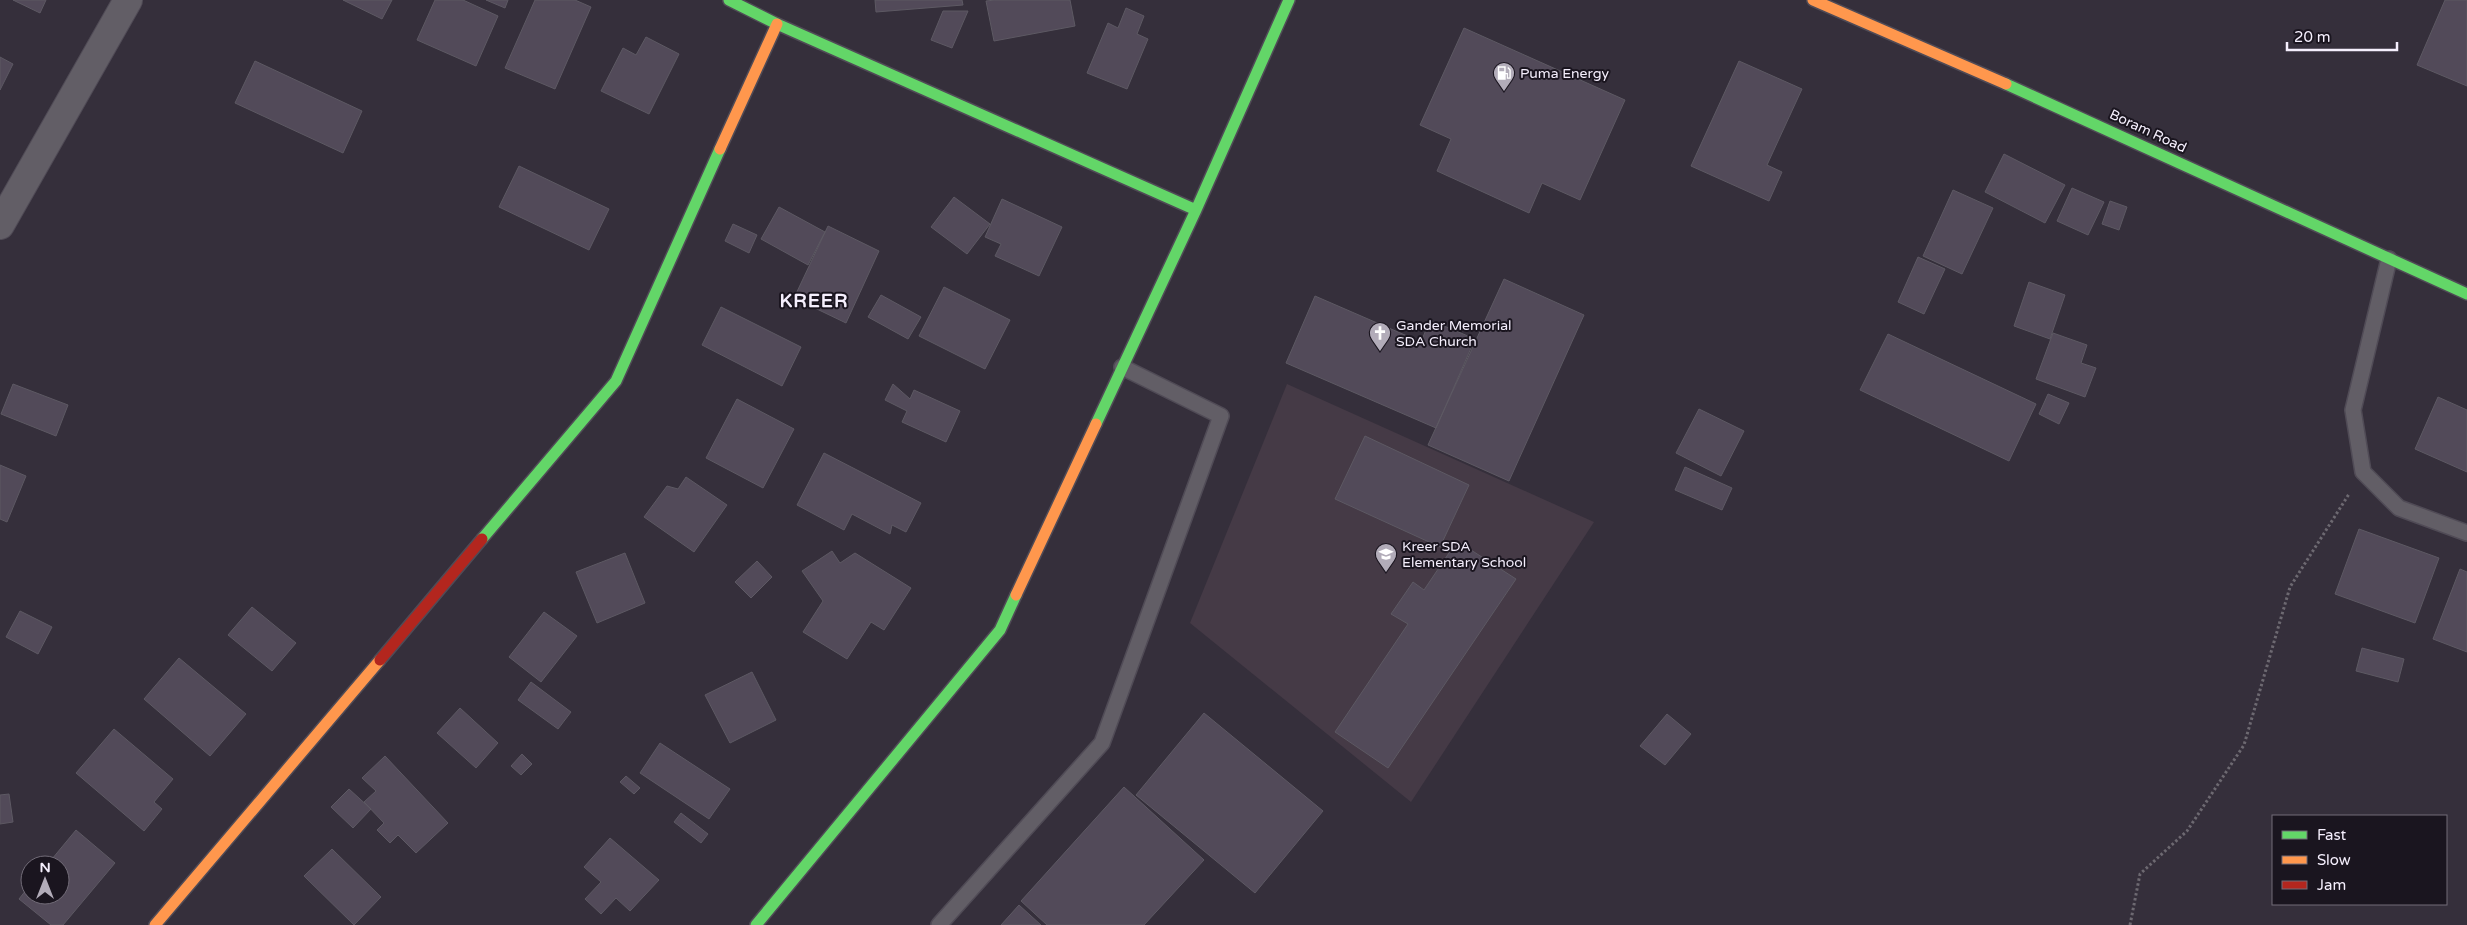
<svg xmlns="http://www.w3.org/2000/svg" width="2467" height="925" viewBox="0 0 2467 925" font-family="'Varela Round',sans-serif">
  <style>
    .education { fill: #453a46 }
    .building { fill: #524a59; stroke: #5d5963 }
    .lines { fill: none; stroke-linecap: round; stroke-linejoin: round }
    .lane-casing { stroke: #504b56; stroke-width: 18 }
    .street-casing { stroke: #504b56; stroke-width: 30 }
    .fast-casing { stroke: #504b56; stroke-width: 14 }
    .slow-casing { stroke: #504b56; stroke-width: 14 }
    .jam-casing { stroke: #504b56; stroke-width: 14 }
    .path { stroke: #6d6971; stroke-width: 3; stroke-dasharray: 2.5 2.5; stroke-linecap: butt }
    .lane { stroke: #625e66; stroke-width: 15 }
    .street { stroke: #625e66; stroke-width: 28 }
    .fast { stroke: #63d668; stroke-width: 11 }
    .slow { stroke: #ff974d; stroke-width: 11 }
    .jam { stroke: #b3261e; stroke-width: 11 }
    .labels { text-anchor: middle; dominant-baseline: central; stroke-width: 4; stroke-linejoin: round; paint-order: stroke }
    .poi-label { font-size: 14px; fill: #f5effd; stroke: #1a151f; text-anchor: start }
    .street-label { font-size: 14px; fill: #f5effd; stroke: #1a151f }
    .district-label { font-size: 19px; font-weight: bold; letter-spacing: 1px; fill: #f5effd; stroke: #1a151f }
  </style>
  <rect width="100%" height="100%" fill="#352f3b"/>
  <path class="education" d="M1287 384 1594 522 1411 802 1190 623Z"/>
  <path class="building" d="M13 0H46L40 13Z
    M343 0H392L382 19Z
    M435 0H463L498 16 476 66 417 40Z
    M486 0H508L505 8Z
    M535 0H575L591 7 555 89 505 68Z
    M875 0H962L963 5 876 12Z
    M995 0H1070L1075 26 994 41 986 1Z
    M2445 0H2467V86L2417 65Z
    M1126 8 1144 16 1137 34 1148 39 1127 89 1087 73 1108 23 1118 28Z
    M943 11H968L952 48 931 40Z
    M1464 28 1625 100 1580 200 1542 183 1529 213 1437 171 1451 139 1420 125Z
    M646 37 679 54 649 114 601 91 623 48 636 55Z
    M0 57 13 64 0 90Z
    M255 61 362 111 343 153 235 103Z
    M1739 61 1802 89 1767 165 1782 172 1769 201 1691 166Z
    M2004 154 2065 185 2045 223 1985 192Z
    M519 166 609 209 589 250 499 207Z
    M2072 188 2104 202 2088 235 2057 221Z
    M1953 190 1993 208 1962 274 1923 256Z
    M954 197 990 224 967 254 931 227Z
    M1002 199 1062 227 1039 276 995 256 1001 244 985 237Z
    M2110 201 2127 207 2119 230 2102 224Z
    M779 207 825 232 808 265 761 239Z
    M733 224 757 235 749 253 725 241Z
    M828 226 879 251 846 323 794 298Z
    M1918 257 1945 269 1924 314 1898 302Z
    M1504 279 1584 315 1509 481 1428 445Z
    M2029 282 2065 295 2050 339 2014 326Z
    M944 287 1010 320 985 369 919 336Z
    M881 295 921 317 908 339 868 317Z
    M1315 296 1421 342 1430 320 1475 339 1436 428 1286 363Z
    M721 307 801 347 782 386 702 345Z
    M2053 333 2087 345 2081 363 2096 368 2085 397 2036 379Z
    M1888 334 2036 404 2009 461 1860 390Z
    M13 384 68 405 56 436 1 414Z
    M893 384 910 399 914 390 960 411 946 442 902 422 907 411 885 400Z
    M2048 394 2069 403 2059 424 2039 414Z
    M2438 397 2467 410V472L2415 449Z
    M737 399 794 429 763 488 706 458Z
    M1699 409 1744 431 1721 476 1676 453Z
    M1365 436 1469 485 1440 547 1335 499Z
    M824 453 921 503 906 532 892 525 890 534 852 514 844 530 797 505Z
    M0 465 26 476 7 522 0 519Z
    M1685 467 1732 488 1722 510 1675 490Z
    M686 477 727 505 694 552 644 517 667 486 678 489Z
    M2359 529 2439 558 2415 623 2335 594Z
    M1457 541 1516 579 1388 768 1335 732 1408 624 1391 614 1413 582 1424 590Z
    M832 551 840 563 855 553 911 588 884 630 871 622 847 659 803 632 823 601 802 571Z
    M625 553 645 603 597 623 576 572Z
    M757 561 772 577 751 598 735 582Z
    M2460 569 2467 572V652L2433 639Z
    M252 607 296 643 272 671 228 635Z
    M20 611 52 627 38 654 6 637Z
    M544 612 577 636 541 682 509 657Z
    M2362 648 2404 659 2398 682 2356 671Z
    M179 658 246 714 210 756 144 699Z
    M752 672 776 720 730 743 705 695Z
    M531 682 571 712 558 729 518 700Z
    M460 708 498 743 476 768 437 733Z
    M1204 713 1323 811 1255 893 1136 795Z
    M1667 714 1691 734 1665 765 1640 746Z
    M114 729 173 779 154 802 162 809 144 831 76 773Z
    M660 743 730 789 709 819 640 773Z
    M522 754 532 764 521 775 511 766Z
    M385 756 448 823 416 853 398 835 390 843 377 830 384 823 364 802 376 791 362 778Z
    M626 776 640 788 634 794 620 782Z
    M1124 787 1204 860 1144 925H1047L1021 901Z
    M349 789 371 809 353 828 331 807Z
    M9 794 13 822 0 824V795Z
    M681 813 708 834 701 843 674 822Z
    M76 830 115 863 63 925H51L19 899 30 885V895H60V865H47Z
    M610 838 659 880 630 911 616 898 601 914 585 899 601 882 584 867Z
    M332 849 381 897 354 925 304 876Z
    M1019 905 1041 925H1001Z"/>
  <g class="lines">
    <g class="lane-casing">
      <path id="lane" d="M2389 259 2353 410 2363 472 2399 508 2467 533
        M939 925 1102 743 1221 416 1122 367"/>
    </g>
    <g class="street-casing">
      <path id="street" d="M0 225 128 0"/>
    </g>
    <g class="fast-casing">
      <path id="fast" d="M729 0 777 24 1196 210
        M2006 84 2467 294
        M1096 424 1196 210 1289 0
        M482 539 616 381 720 149
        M756 925 1000 630 1016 595"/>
    </g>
    <g class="slow-casing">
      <path id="slow" d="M1813 0 2006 84
        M720 149 777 24
        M1016 595 1096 424
        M155 925 380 660"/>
    </g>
    <g class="jam-casing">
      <path id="jam" d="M380 660 482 539"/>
    </g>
    <path class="path" d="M2130 925 2140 874 2187 831 2244 745 2290 587 2349 494"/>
    <use href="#lane" class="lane"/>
    <use href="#street" class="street"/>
    <use href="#fast" class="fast"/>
    <use href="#slow" class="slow"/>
    <use href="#jam" class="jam"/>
  </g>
  <defs>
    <g id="fuel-pin" transform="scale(1.125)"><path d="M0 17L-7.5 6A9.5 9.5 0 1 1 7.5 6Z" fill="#b2acb9" stroke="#1a151f"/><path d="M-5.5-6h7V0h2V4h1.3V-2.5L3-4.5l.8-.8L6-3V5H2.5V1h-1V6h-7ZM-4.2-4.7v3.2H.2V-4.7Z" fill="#fff"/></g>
    <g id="church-pin" transform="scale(1.125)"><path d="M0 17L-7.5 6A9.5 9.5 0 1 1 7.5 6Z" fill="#b2acb9" stroke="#1a151f"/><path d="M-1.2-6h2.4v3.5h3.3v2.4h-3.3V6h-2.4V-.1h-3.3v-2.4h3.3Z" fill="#fff"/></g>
    <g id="school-pin" transform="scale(1.125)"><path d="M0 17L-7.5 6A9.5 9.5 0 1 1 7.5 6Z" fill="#b2acb9" stroke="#1a151f"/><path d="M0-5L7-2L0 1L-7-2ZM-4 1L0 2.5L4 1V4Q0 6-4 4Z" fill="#fff"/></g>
  </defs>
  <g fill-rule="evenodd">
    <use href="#fuel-pin" x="1504" y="73"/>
    <use href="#church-pin" x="1380" y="333"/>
    <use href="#school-pin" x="1386" y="554"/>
  </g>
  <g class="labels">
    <g class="poi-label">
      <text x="1520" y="73">Puma Energy</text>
      <text x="1396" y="325">Gander Memorial<tspan x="1396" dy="16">SDA Church</tspan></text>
      <text x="1402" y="546">Kreer SDA<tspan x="1402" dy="16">Elementary School</tspan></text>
    </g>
    <g class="street-label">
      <text transform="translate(2148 131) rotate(25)">Boram Road</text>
    </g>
    <g class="district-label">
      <text x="814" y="301">KREER</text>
    </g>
  </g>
  <rect x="2272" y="815" width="175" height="90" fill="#1a151f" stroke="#726c78"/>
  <rect x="2282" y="831" width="25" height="8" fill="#63d668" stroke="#726c78"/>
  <text x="2317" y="840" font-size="15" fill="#f5effd">Fast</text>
  <rect x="2282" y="856" width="25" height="8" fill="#ff974d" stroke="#726c78"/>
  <text x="2317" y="865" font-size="15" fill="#f5effd">Slow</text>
  <rect x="2282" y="881" width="25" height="8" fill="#b3261e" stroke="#726c78"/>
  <text x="2317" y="890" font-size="15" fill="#f5effd">Jam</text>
  <g transform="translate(45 880)"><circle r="24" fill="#1a151f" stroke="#726c78"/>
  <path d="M0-4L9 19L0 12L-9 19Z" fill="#b2acb9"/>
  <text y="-8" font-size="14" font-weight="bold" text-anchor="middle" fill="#f5effd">N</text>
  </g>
  <path d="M2287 42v8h110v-8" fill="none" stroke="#f5effd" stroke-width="2.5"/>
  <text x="2294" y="42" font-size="15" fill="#f5effd" stroke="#1a151f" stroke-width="4" paint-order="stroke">20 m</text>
</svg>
